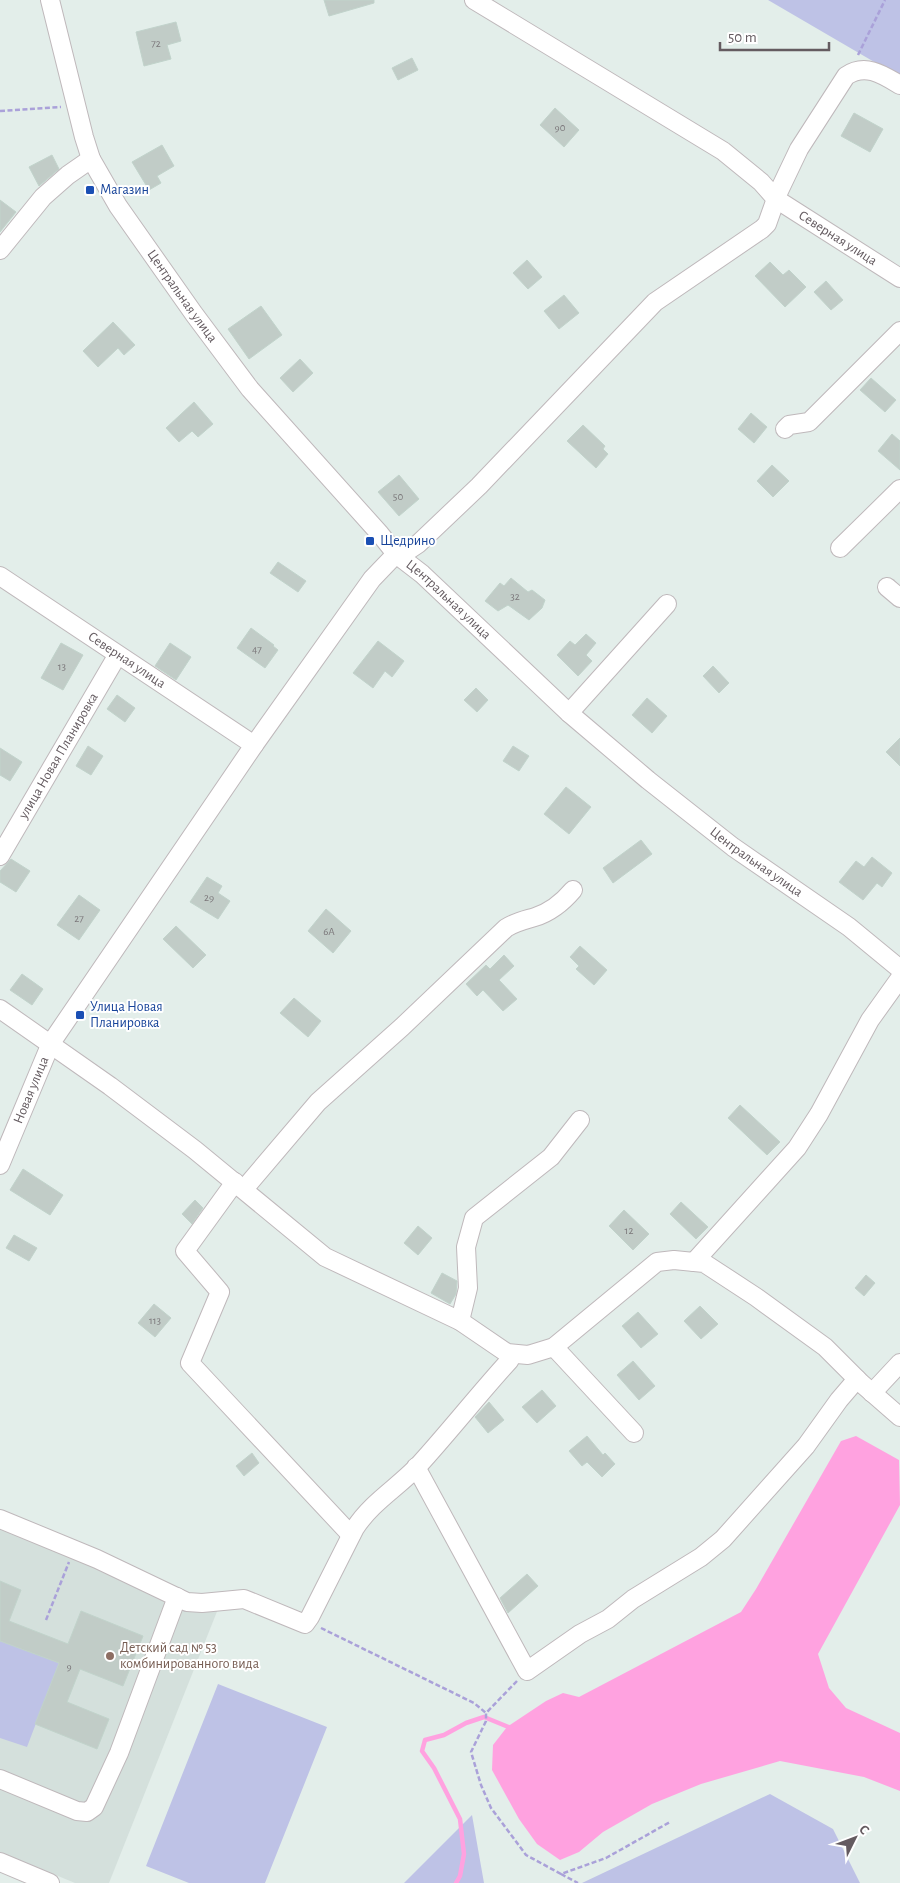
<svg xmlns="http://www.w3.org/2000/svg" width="900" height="1883" viewBox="0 0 900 1883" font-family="'Alegreya Sans',sans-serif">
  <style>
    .education { fill: #d4e0dc }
    .green { fill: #bec2e6 }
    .water { fill: #ffa2e0 }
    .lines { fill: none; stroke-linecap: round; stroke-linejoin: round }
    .stream { stroke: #ffa2e0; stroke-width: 4.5 }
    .building { fill: #c1ccc7; stroke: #c1d3cb }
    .minor-casing { stroke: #bfb8bb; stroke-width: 20 }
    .path { stroke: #aaa1d9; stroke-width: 2.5; stroke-dasharray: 5 2.5; stroke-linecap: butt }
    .minor { stroke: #fff; stroke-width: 18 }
    .transit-dot { fill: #1a4fb4; stroke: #fff; stroke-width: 2 }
    .education-dot { fill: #8d6e63; stroke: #fff; stroke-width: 2 }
    .labels { text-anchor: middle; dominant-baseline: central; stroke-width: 4; stroke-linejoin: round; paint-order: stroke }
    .number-label { font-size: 11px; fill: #7b777a }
    .transit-label { font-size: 14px; fill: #164399; stroke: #fff; text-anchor: start }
    .street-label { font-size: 14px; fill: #645b60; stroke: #fff }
    .education-label { font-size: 14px; fill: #785e54; stroke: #fff; text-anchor: start }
  </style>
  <rect width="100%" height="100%" fill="#e3eeea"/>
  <path class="education" d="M0 1526 218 1609 109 1883H75L0 1852Z"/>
  <path class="green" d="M768 0H900V77Z
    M0 1640 59 1663 27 1747 0 1738Z
    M218 1684 327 1727 265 1883H189L146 1866Z
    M770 1794 833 1829 860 1883H582Z
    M472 1815 484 1883H404Z"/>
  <path class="water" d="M856 1436 899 1460 900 1505 818 1654 829 1688 846 1708 900 1733V1791L864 1777 780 1761 701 1784 652 1804 603 1832 579 1852 560 1860 537 1844 519 1819 492 1770 493 1745 507 1727 546 1701 563 1693 579 1697 741 1612 756 1589 841 1441Z"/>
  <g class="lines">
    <path class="stream" d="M456 1883 460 1876 464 1854 460 1819 434 1768 422 1751 425 1740 444 1735 466 1723 484 1717 511 1728"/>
  </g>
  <path class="building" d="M324 0H374V3L329 16Z
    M176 22 181 41 167 45 171 59 144 66 136 32Z
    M412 58 418 70 398 80 392 68Z
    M555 108 579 130 564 147 540 125Z
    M854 113 883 129 870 152 841 136Z
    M162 145 174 166 157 176 161 183 149 190 132 162Z
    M52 155 59 169 39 186 29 167Z
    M0 200 16 212 0 232Z
    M527 260 542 277 528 289 513 273Z
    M770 262 783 275 789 270 806 287 785 307 755 276Z
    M826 281 843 300 831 310 814 292Z
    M564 295 579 313 559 329 544 311Z
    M261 306 282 335 249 359 228 329Z
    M113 322 135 345 124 355 118 348 98 367 83 351Z
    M300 359 313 373 293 392 280 378Z
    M871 378 896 400 885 412 860 390Z
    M194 402 213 424 198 437 192 431 179 442 166 428Z
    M751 413 767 427 754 443 738 429Z
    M583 425 605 446 603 449 608 454 596 468 567 441Z
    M892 434 900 441V470L878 451Z
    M772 465 789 481 773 497 757 481Z
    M399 475 419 499 399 516 378 492Z
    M278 562 306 581 298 592 270 573Z
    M511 578 528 592 532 590 545 600 542 608 529 620 508 605 498 611 485 601 500 583 504 586Z
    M251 628 274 645 273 646 278 650 265 668 237 648Z
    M586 634 596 643 586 655 592 661 578 676 557 655 570 641 575 645Z
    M378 641 404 661 392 677 385 671 373 688 353 673Z
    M61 643 83 655 63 690 41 678Z
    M170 643 191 657 176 680 155 666Z
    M713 666 729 683 719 693 703 676Z
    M476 688 488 700 477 712 464 700Z
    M117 695 135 708 125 722 107 709Z
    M647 698 667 716 652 733 632 715Z
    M900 738V766L886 752Z
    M88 746 103 756 91 775 76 766Z
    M513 746 529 756 519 771 503 761Z
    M0 748 22 762 10 781 0 775Z
    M566 787 591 807 569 834 544 814Z
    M641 840 652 854 613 883 603 868Z
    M872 857 892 873 882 887 877 883 863 900 839 882 856 861 864 867Z
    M11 859 30 871 16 892 0 882V871Z
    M207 877 222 886 218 893 230 901 218 919 190 902Z
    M79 895 100 910 79 940 57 925Z
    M326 909 351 931 333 953 308 931Z
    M176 926 206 955 193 968 163 939Z
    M580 946 607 970 594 985 576 969 579 966 570 957Z
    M504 955 514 966 499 980 517 999 503 1011 483 990 477 996 466 984 486 965 490 969Z
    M22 974 43 989 32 1005 10 990Z
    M294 998 321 1021 308 1037 280 1013Z
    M740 1105 780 1142 767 1155 728 1118Z
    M23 1169 63 1195 50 1215 10 1190Z
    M195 1200 203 1208 192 1224 182 1214Z
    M681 1202 708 1227 696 1239 670 1214Z
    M624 1210 649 1234 633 1250 609 1226Z
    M418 1226 432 1238 418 1255 404 1243Z
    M14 1235 37 1248 29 1261 6 1248Z
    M442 1273 457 1281 456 1294 450 1304 431 1293Z
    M866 1275 875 1283 864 1296 855 1288Z
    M154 1304 171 1318 155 1337 138 1323Z
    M700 1306 718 1324 701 1339 684 1321Z
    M638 1312 658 1334 641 1348 622 1326Z
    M633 1361 655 1386 639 1400 617 1375Z
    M542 1390 556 1406 537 1423 522 1407Z
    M489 1402 504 1420 488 1433 475 1417Z
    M587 1436 603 1455 605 1453 615 1464 602 1477 587 1462 582 1466 569 1451Z
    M252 1453 259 1463 244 1476 236 1466Z
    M527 1574 538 1586 508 1613 500 1598Z
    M0 1581 21 1590 9 1621 68 1644 81 1611 143 1636 123 1686 80 1669 67 1702 109 1719 97 1749 35 1724 59 1663 0 1641Z"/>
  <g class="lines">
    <g class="minor-casing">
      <g id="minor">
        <path id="s1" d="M50 0 84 137 91 159 118 206 194 314 250 389 380 534 396 554 422 574 569 713 648 780 733 847 849 927 900 969"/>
        <path id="s2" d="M474 0 723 151 761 182 776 199 900 278"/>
        <path d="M0 250 43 197 68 175 91 159"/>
        <path d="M785 429 789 425 809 422 900 331"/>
        <path d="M840 548 900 489"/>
        <path id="s3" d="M0 576 254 745"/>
        <path d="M887 587 900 598"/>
        <path d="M569 713 667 604"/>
        <path id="s4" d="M0 856 117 656"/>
        <path d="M0 1009 110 1086 195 1150 325 1257 460 1321 507 1353 528 1355 554 1347 657 1262 674 1260 704 1263 756 1297 825 1347 861 1383 900 1417"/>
        <path id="s5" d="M0 1165 51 1043 254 745 372 579 396 554 409 550 418 544 479 486 655 302 762 229 767 224 778 193 799 149 846 76C865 63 882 74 900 85"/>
        <path d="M235 1182 185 1251 220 1292 190 1363 351 1535"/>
        <path d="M244 1189 318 1102 402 1027 506 928C515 922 525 920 535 917 551 912 562 903 573 890"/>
        <path d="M694 1262 797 1148 819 1114 870 1020 900 978"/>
        <path d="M460 1321 468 1288 466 1247 474 1218 551 1157 580 1120"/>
        <path d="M554 1347 634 1433"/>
        <path d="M872 1393 900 1363"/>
        <path d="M416 1467 527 1671 580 1634 608 1619 633 1599 701 1557 723 1539 806 1446 839 1400 857 1379"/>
        <path d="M0 1519 97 1559 187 1602 202 1603 244 1599 305 1624 310 1617 355 1528C372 1502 397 1488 418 1466 449 1432 478 1395 509 1361L513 1354"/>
        <path d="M0 1779 77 1811 87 1812 94 1807 119 1753 177 1597"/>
        <path d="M0 1862 50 1883"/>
      </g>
    </g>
    <path class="path" d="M858 55 885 0
      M0 111 61 107
      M46 1620 69 1562
      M321 1628 474 1703 486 1713
      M517 1681 486 1713V1721L471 1752 481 1785 491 1808 526 1855 561 1874 606 1858 670 1822
      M561 1874 578 1883"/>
    <use href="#minor" class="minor"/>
  </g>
  <g class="transit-dot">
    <rect x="85" y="185" width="10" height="10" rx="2.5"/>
    <rect x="365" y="536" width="10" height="10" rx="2.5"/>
    <rect x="75" y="1010" width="10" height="10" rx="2.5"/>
  </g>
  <circle class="education-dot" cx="110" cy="1656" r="5"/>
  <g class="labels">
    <g class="number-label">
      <text x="156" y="43">72</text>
      <text x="560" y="127">90</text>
      <text x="398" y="496">50</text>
      <text x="515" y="596">32</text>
      <text x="257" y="649">47</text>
      <text x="62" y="666">13</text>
      <text x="209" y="897">29</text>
      <text x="79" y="918">27</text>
      <text x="329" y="931">6А</text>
      <text x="629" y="1230">12</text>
      <text x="155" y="1320">113</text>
      <text x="69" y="1666">9</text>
    </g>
    <g class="transit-label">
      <text x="100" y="190">Магазин</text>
      <text x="380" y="541">Щедрино</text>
      <text x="90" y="1007">Улица Новая<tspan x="90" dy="16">Планировка</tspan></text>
    </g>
    <g class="street-label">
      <text stroke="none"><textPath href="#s2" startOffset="436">Северная улица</textPath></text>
      <text stroke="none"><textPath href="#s1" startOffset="329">Центральная улица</textPath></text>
      <text stroke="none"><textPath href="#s1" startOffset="734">Центральная улица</textPath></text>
      <text stroke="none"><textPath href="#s3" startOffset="152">Северная улица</textPath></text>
      <text stroke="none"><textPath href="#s4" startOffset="116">улица Новая Планировка</textPath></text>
      <text stroke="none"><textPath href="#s1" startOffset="1139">Центральная улица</textPath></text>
      <text stroke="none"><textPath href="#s5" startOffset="81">Новая улица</textPath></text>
    </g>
    <g class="education-label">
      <text x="120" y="1648">Детский сад № 53<tspan x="120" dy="16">комбинированного вида</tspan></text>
    </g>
  </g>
  <g transform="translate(855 1838) rotate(48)" stroke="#ffffff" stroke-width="4" paint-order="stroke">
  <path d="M0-4L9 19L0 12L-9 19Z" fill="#645b60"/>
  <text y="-8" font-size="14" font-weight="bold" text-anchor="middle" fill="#645b60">С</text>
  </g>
  <path d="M720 42v8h109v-8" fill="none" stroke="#645b60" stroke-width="2.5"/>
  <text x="728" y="42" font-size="15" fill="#645b60" stroke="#ffffff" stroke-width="4" paint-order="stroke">50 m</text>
</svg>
